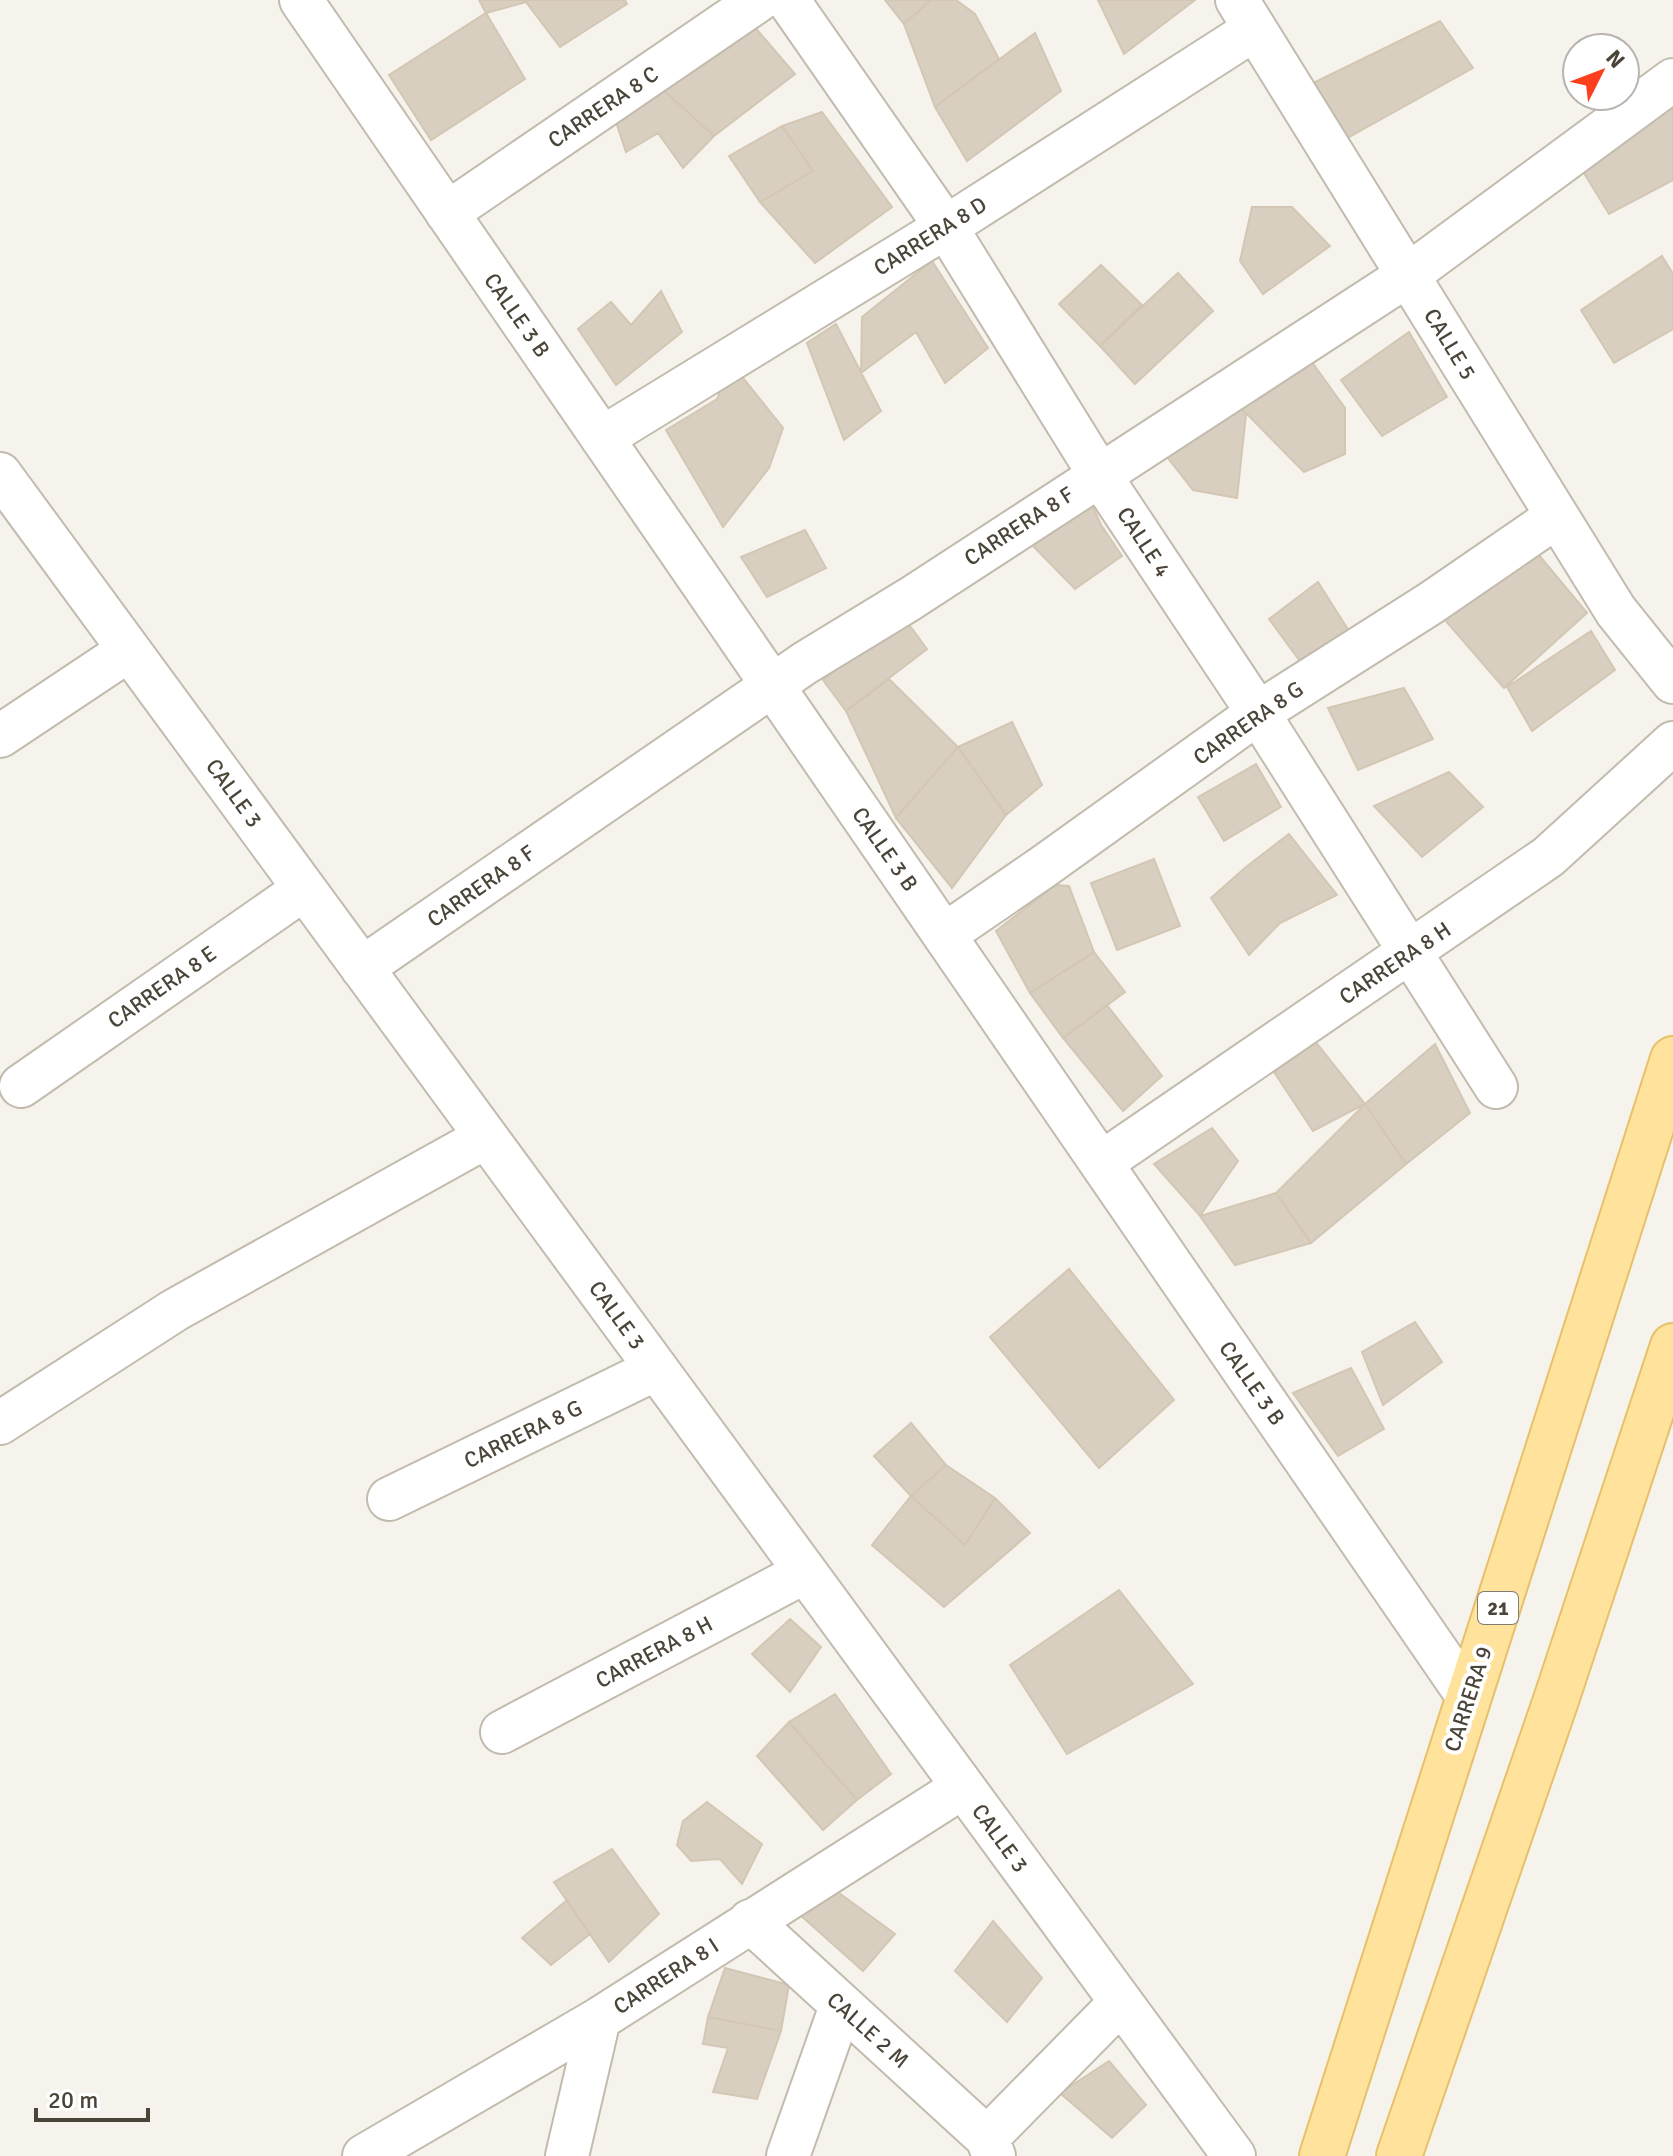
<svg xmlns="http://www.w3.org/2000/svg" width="1673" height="2156" viewBox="0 0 1673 2156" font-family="Signika,sans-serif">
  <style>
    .building { fill: #d8cfc1; stroke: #d3c7b4; stroke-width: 2 }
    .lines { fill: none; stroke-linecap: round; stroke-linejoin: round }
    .minor-casing { stroke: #c2bbae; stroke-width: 46 }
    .major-casing { stroke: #e6c16a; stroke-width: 48 }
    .minor { stroke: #fff; stroke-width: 42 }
    .major { stroke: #ffe39c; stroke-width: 44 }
    .labels { text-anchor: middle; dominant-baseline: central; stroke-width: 8; stroke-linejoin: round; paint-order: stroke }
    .shield { fill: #fff; stroke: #817c74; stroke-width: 2 }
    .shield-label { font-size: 20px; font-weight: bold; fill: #4b4439 }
    .street-label { font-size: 22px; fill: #4b4439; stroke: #fff }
  </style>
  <rect width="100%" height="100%" fill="#f6f3ec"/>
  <path class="building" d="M479 0H525L526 2 486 13Z
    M528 0H625L627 4 560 47 526 2Z
    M885 0H931L904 24Z
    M931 0H956L975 14 999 59 935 107 904 24Z
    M1098 0H1195L1124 54Z
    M486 13 525 79 431 140 389 75Z
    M746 17 795 74 714 136 659 86Z
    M1440 21 1473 68 1335 145 1301 89Z
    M1035 33 1061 91 967 161 935 107Z
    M659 86 714 136 683 168 658 133 626 152 613 113Z
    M1673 88V180L1609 214 1579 165Z
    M822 112 892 207 815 263 760 202 813 171 782 126Z
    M782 126 813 171 760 202 729 156Z
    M1252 207H1292L1330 246 1263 294 1240 261Z
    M1662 256 1673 274V329L1614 363 1581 310Z
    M932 261 988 348 945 383 916 332 861 373 862 317Z
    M1101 265 1142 305 1100 346 1059 304Z
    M1178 273 1213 311 1135 384 1100 346Z
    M661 291 682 332 616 385 578 329 611 302 631 325Z
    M836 324 881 411 844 440 807 343Z
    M1409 332 1447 397 1382 436 1341 380Z
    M1304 351 1345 408V454L1304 472 1234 401Z
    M732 364 783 428 769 468 723 527 666 430 717 399Z
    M1234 401 1246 414 1237 498 1193 490 1167 457Z
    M1088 496 1101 525 1122 556 1075 589 1033 546Z
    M805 530 826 568 767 597 741 557Z
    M1533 548 1587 613 1504 688 1444 619Z
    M1318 582 1349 631 1305 668 1269 619Z
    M902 615 927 649 846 711 823 680Z
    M1591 631 1615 670 1532 731 1507 687Z
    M889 679 958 747 896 818 846 711Z
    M1404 688 1433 739 1358 770 1328 708Z
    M1012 722 1042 785 1006 815 958 747Z
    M958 747 1006 815 952 888 896 818Z
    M1256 764 1281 807 1224 841 1198 797Z
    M1449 772 1483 807 1422 857 1374 806Z
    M1289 834 1337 895 1280 923 1249 955 1211 898 1246 867Z
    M1154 859 1180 926 1117 950 1091 883Z
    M1055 885 1069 886 1094 952 1030 993 996 931Z
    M1094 952 1125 992 1063 1038 1030 993Z
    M1107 1005 1162 1076 1123 1111 1063 1038Z
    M1315 1041 1365 1104 1313 1131 1274 1072Z
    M1435 1044 1470 1113 1406 1164 1365 1104Z
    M1365 1104 1406 1164 1311 1243 1276 1193Z
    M1212 1128 1238 1161 1200 1216 1154 1164Z
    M1276 1193 1311 1243 1235 1265 1200 1216Z
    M1069 1269 1174 1400 1099 1468 990 1337Z
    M1415 1322 1442 1362 1383 1405 1362 1352Z
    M1351 1368 1384 1429 1338 1456 1293 1393Z
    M911 1423 946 1465 911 1496 874 1456Z
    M946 1465 995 1498 965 1545 911 1496Z
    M911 1496 965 1545 995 1498 1030 1533 944 1607 872 1545Z
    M1119 1590 1193 1684 1067 1754 1010 1665Z
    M790 1619 821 1647 790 1692 752 1654Z
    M835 1694 891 1774 857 1800 789 1722Z
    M789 1722 857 1800 823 1830 757 1756Z
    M707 1802 762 1844 742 1884 720 1859 691 1861 677 1845 683 1821Z
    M612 1849 659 1914 609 1962 554 1882Z
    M820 1879 895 1934 863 1971 790 1906Z
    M567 1900 590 1934 551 1965 522 1938Z
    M993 1921 1042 1978 1007 2022 955 1971Z
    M725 1968 789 1985 781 2031 708 2017Z
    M708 2017 781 2031 757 2099 713 2092 728 2048 703 2044Z
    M1109 2061 1146 2105 1112 2138 1060 2093Z"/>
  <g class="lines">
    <g class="minor-casing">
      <path id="minor" d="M301 0 1469 1698
        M788 0 946 227 1099 474 1258 713 1496 1087
        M1237 0 1616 611 1673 682
        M447 213 759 0
        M602 438 946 227 1255 29
        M0 474 1234 2156
        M0 736 129 650
        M944 935 1043 867 1258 713 1431 603 1556 517
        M362 968 805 663 910 599 1408 275 1673 80
        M21 1086 304 889
        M1101 1163 1548 857 1673 743
        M0 1423 175 1310 486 1137
        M389 1499 656 1369
        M502 1732 805 1572
        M750 1921 987 2138 994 2156
        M987 2138 1121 2002
        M364 2156 599 2019 963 1787
        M567 2156 599 2019
        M788 2156 841 2006"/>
    </g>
    <g class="major-casing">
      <path id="major" d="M1322 2156 1673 1059
        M1399 2156 1556 1700 1673 1346"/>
    </g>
    <use href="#minor" class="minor"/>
    <use href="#major" class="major"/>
  </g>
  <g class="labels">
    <rect class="shield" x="1478" y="1592" width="40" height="32" rx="6"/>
    <g class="shield-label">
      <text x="1498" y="1608">21</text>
    </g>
    <g class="street-label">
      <text transform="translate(603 107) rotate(-34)">CARRERA 8 C</text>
      <text transform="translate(930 236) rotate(-32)">CARRERA 8 D</text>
      <text transform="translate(517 315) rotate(55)">CALLE 3 B</text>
      <text transform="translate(1450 344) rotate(59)">CALLE 5</text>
      <text transform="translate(1019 526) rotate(-33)">CARRERA 8 F</text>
      <text transform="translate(1144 542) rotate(57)">CALLE 4</text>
      <text transform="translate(1248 723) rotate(-35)">CARRERA 8 G</text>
      <text transform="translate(234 793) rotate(54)">CALLE 3</text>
      <text transform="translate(885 849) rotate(55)">CALLE 3 B</text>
      <text transform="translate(481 886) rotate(-35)">CARRERA 8 F</text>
      <text transform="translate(1395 963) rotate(-34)">CARRERA 8 H</text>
      <text transform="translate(162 987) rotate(-35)">CARRERA 8 E</text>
      <text transform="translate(617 1315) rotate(54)">CALLE 3</text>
      <text transform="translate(1252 1383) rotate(55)">CALLE 3 B</text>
      <text transform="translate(523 1434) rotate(-26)">CARRERA 8 G</text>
      <text transform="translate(654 1652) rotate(-28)">CARRERA 8 H</text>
      <text transform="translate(1468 1699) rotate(-72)">CARRERA 9</text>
      <text transform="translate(1000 1838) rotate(54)">CALLE 3</text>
      <text transform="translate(666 1976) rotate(-33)">CARRERA 8 I</text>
      <text transform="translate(868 2030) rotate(42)">CALLE 2 M</text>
    </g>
  </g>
  <g transform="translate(1601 72) rotate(48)"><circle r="38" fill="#ffffff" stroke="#b7b4b0" stroke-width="2"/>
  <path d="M0-6L14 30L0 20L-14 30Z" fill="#fc3f1d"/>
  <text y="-12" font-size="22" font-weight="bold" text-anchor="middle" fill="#4b4439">N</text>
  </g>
  <path d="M36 2108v12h112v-12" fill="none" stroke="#4b4439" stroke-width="4"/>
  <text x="48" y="2108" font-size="24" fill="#4b4439" stroke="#ffffff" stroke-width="6" paint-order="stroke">20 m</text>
</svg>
